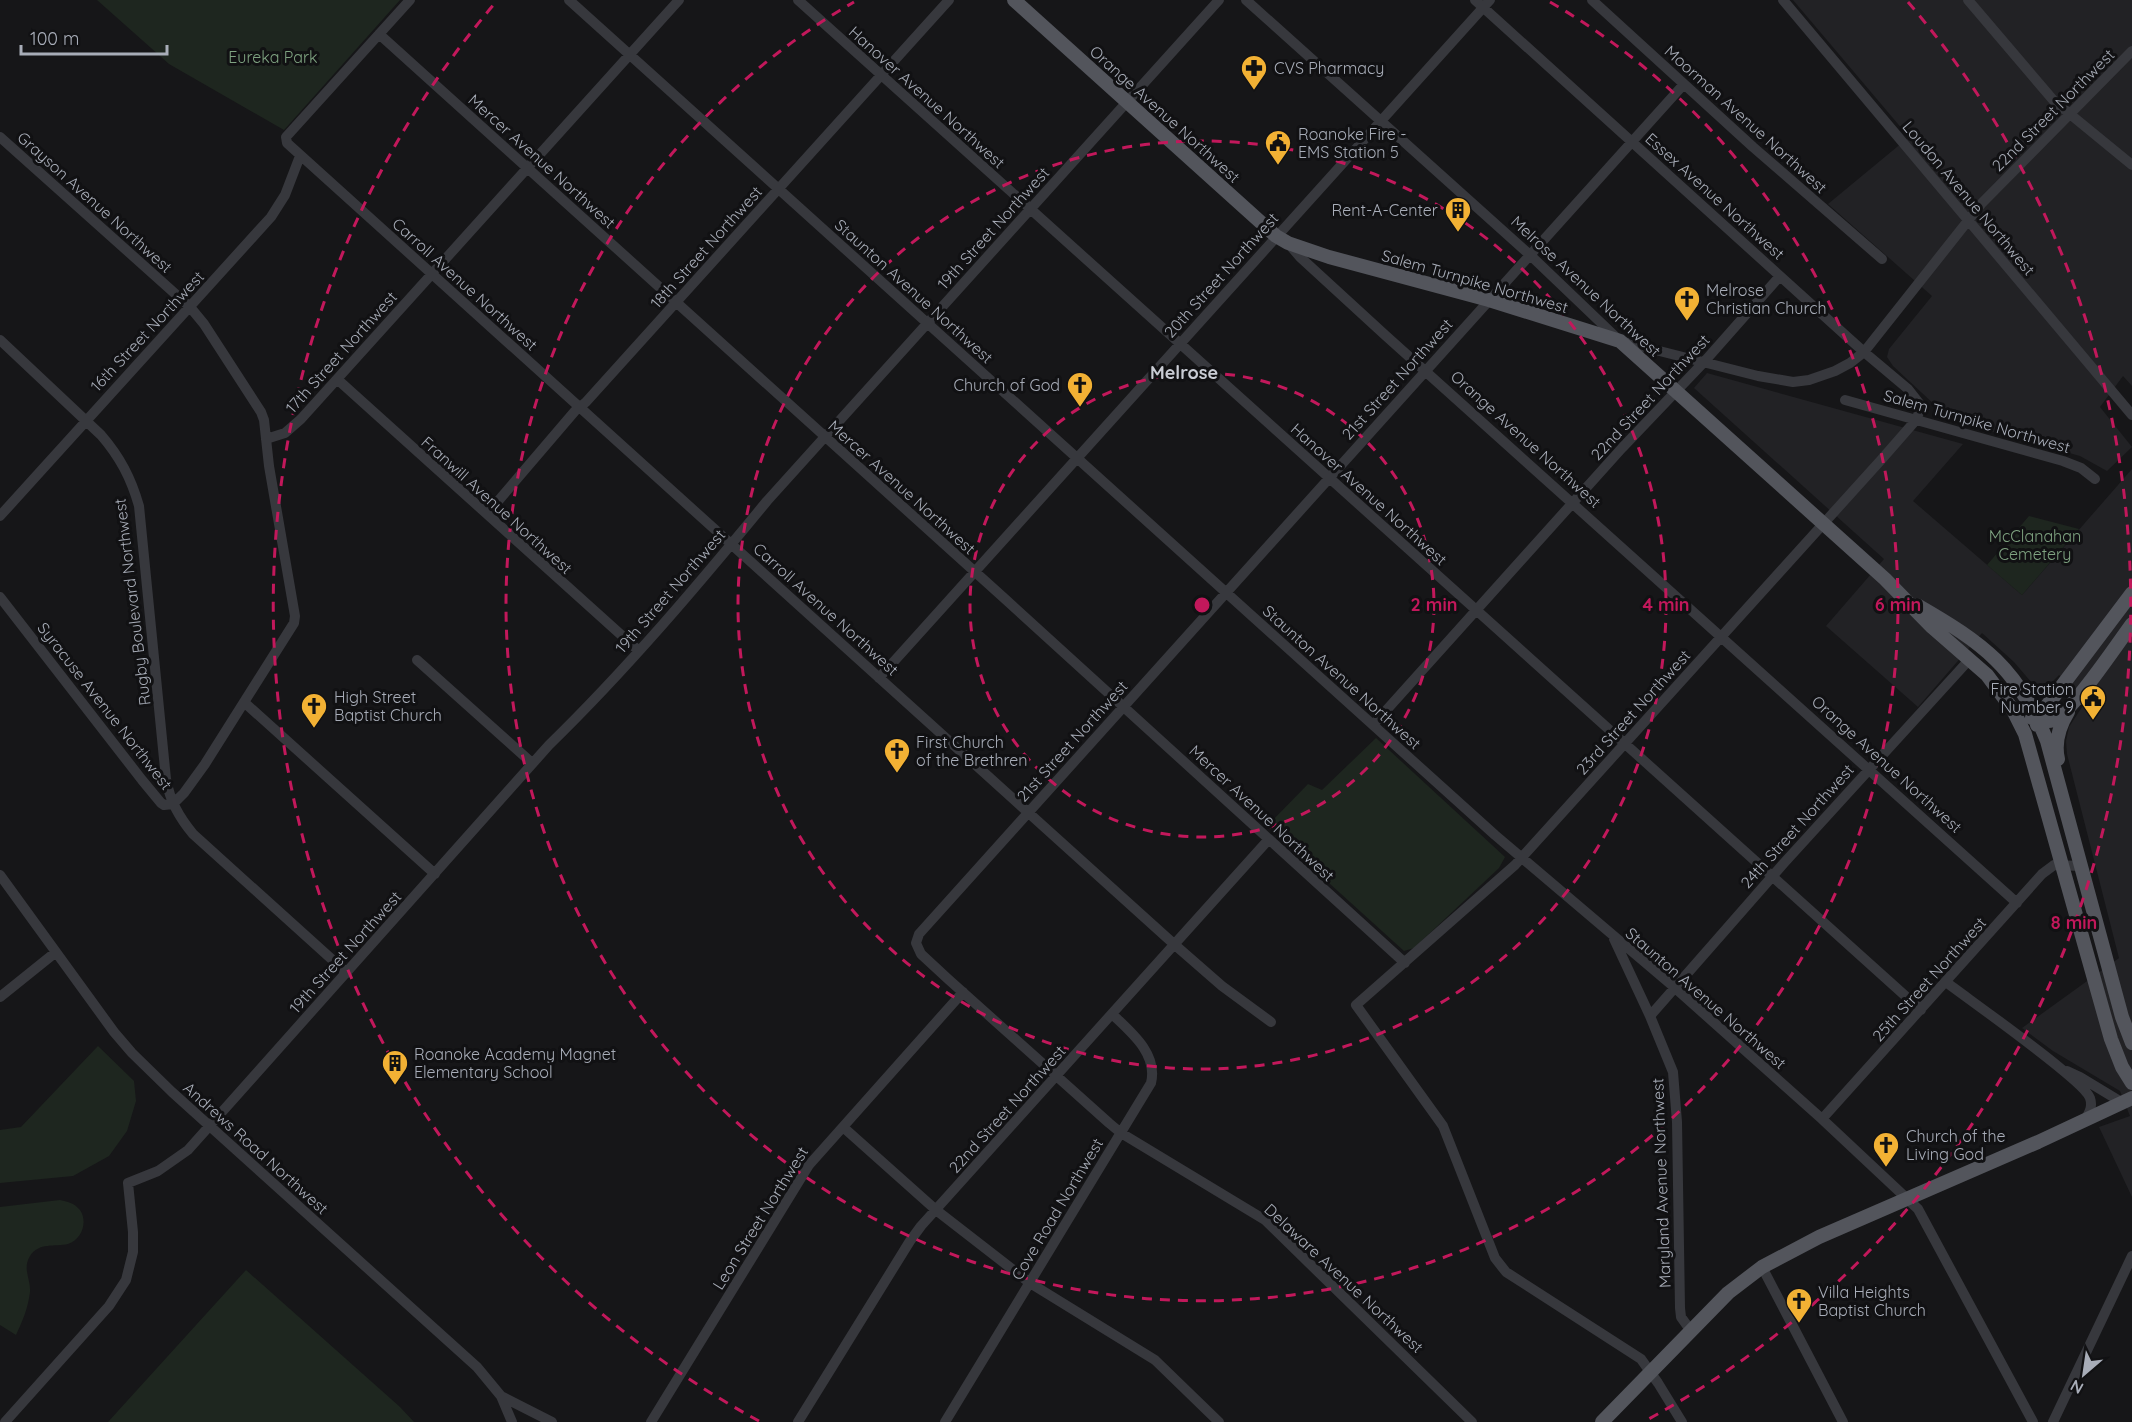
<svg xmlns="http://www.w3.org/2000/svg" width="2132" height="1422" viewBox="0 0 2132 1422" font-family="Quicksand,sans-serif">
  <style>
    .built { fill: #222225 }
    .green { fill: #1e261f }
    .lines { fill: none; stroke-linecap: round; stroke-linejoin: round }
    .minor { stroke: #37383d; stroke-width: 10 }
    .major { stroke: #53555c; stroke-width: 14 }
    .ring { fill: none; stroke: #c2185b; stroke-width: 3; stroke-dasharray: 10 8 }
    .labels { text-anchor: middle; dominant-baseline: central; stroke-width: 6; stroke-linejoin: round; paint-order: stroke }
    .park-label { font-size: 16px; fill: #7fa381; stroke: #111113 }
    .poi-label { font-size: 16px; fill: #a8adb8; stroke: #111113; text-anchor: start }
    .street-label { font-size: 16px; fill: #a8adb8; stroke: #111113 }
    .neighbourhood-label { font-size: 18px; font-weight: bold; fill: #c9ccd4; stroke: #111113 }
    .centre { fill: #c2185b; stroke: #111113; stroke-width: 3 }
    .ring-label { font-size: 18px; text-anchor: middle; font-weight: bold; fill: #c2185b; stroke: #111113; stroke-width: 6; stroke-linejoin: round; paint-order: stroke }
  </style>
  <rect width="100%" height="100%" fill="#161618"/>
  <path class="built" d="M1793 0H2132V386L2123 376 2100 407 2132 447 2107 471 2080 456 1951 420 1893 366 1887 357 1889 349 1932 296 1828 204 1909 137Z
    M1707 373 1963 444 1913 501 2022 595 2132 469V1197L2099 1127 2130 1116 2120 1091 2053 1051 2022 1028 2119 958 2067 754 2066 741 2069 727 2088 698 2059 675 2051 683 2042 686 2032 683 2014 662 1982 633 1918 707 1826 626 1884 559 1694 388Z"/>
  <path class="green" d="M97 0H400L284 130 169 64Z
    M2029 516 2079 529 2022 595 1987 565Z
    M1376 738 1505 857 1499 868 1414 948 1404 951 1308 864 1270 823 1308 784 1322 790Z
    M98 1046 134 1081 136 1101 127 1131 109 1156 73 1176 0 1183V1130L21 1127Z
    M60 1200C69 1202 74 1203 80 1210 88 1222 82 1239 68 1244 55 1247 39 1242 30 1256 22 1269 31 1279 30 1292 28 1308 23 1320 16 1335L0 1325V1207Z
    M246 1270 400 1407 414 1422H108Z"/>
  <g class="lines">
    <path class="minor" d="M410 0 286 137 287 143 1175 945 1222 986 1271 1022
      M569 0 1495 835 1674 987 1822 1119 1918 1209 2033 1422
      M798 0 1921 1010
      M1246 0 1530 255 1620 341 1758 376 1793 382 1809 380 1835 371 1850 363 1864 352 1982 203 2132 51
      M1475 0 1864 352 1908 389 1919 403 1920 410 1916 420 1881 460 1515 865 1356 1005 1443 1126 1495 1258 1506 1272 1641 1359 1658 1383 1682 1422
      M1592 0 1753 147 1882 259
      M1783 0 2132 415
      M1968 0 2054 101 2132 165
      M379 34 1004 598 1405 963
      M0 137 190 307 204 324 261 412 264 420 269 466 295 616 294 623 205 764 184 793 173 804
      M1288 243 1300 257 1385 335 2017 903
      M0 340 101 435C120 457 131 478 139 506L166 779C170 801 179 817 193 834L347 973
      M337 379 639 651
      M1845 400 2063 461 2081 468 2095 479
      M266 439 285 433 301 419 679 0
      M487 514 575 411 586 402 949 0
      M0 516 271 217 285 195 300 156
      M0 597 142 780 161 803 164 805 173 804
      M417 660 532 763
      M879 678 1490 0
      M245 703 435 874
      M1373 725 1622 448 1704 362 1780 276
      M0 875 114 1032 132 1053 172 1092 477 1367 501 1396 512 1422
      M1614 939 1650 1016 1673 1072 1677 1122 1680 1308 1681 1317 1691 1331
      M1946 982C1968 999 2084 1080 2090 1098 2093 1107 2089 1113 2085 1120
      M0 997 56 952
      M1650 1016 1784 863 1969 660
      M2067 1071 2080 1077 2123 1103
      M1822 1119 2042 874 2054 865 2080 866
      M843 1127 936 1210 1030 1283 1155 1360 1219 1422
      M1762 1267 1843 1422
      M501 1396 552 1422
      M5 1422 109 1306 126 1280 133 1252V1232L128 1183 158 1171 188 1150 549 745C627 669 698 585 767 501L1219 0
      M651 1422 809 1165 963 992
      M798 1422 910 1241 921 1226 1269 839
      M945 1422 1151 1083C1158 1054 1132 1033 1112 1014
      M1472 1422 1265 1220 1121 1133 1109 1123 948 979 921 954 916 943 919 934 1684 84
      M2053 1422 2132 1256"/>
    <path class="major" d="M1014 0 1276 236 1288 243 1329 257 1489 300 1620 341 1885 579 1932 627 1987 675 2013 710 2025 734 2111 1039 2122 1067 2132 1083
      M1917 605C1983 643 2018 668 2047 741L2122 1017 2132 1043
      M2032 718C2039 721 2046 723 2054 720 2072 712 2118 643 2132 624
      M2037 725 2046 707 2132 593
      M2058 759C2054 742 2059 727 2068 712
      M1602 1422 1728 1293 1762 1267 1819 1237 2038 1142 2132 1098"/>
  </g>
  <g class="ring">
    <circle cx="1202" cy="605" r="232"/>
    <circle cx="1202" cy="605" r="464"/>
    <path d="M1550 2A696 696 0 1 1 854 2"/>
    <path d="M759 1421A928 928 0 0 1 496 2M1908 2A928 928 0 0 1 1645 1421"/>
  </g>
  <defs>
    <g id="pharmacy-pin" transform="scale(1.35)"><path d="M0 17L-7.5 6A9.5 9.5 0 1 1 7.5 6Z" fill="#f2b134" stroke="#111113"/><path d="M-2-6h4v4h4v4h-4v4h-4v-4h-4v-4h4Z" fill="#111"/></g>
    <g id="civic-pin" transform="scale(1.35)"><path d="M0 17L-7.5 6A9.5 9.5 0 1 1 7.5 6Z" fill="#f2b134" stroke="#111113"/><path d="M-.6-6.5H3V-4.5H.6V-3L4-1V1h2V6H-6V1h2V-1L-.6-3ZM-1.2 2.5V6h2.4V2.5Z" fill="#111"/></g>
    <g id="building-pin" transform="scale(1.35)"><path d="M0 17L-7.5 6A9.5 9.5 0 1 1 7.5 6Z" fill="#f2b134" stroke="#111113"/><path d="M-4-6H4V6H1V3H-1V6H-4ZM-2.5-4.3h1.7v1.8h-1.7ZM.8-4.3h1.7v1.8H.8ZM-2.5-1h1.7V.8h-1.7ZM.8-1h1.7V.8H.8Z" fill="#111"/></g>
    <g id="church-pin" transform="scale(1.35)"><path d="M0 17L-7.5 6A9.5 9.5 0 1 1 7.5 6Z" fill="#f2b134" stroke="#111113"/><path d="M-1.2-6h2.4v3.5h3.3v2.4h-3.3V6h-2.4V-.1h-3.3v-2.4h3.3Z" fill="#111"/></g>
  </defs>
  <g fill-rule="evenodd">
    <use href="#pharmacy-pin" x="1254" y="68"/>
    <use href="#civic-pin" x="1278" y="143"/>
    <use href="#building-pin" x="1458" y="210"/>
    <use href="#church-pin" x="1687" y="299"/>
    <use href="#church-pin" x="1080" y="385"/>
    <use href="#civic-pin" x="2093" y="698"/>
    <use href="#church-pin" x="314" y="706"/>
    <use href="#church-pin" x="897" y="751"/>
    <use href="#building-pin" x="395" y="1063"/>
    <use href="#church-pin" x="1886" y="1145"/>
    <use href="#church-pin" x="1799" y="1301"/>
  </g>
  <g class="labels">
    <g class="park-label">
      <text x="273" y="57">Eureka Park</text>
      <text x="2035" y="536">McClanahan<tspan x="2035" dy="18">Cemetery</tspan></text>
    </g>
    <g class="poi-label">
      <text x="1274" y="68">CVS Pharmacy</text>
      <text x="1298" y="134">Roanoke Fire -<tspan x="1298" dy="18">EMS Station 5</tspan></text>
      <text x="1438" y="210" text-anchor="end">Rent-A-Center</text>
      <text x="1706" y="290">Melrose<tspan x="1706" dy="18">Christian Church</tspan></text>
      <text x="1060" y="385" text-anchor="end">Church of God</text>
      <text x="2074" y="689" text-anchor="end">Fire Station<tspan x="2074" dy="18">Number 9</tspan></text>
      <text x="334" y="697">High Street<tspan x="334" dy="18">Baptist Church</tspan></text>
      <text x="916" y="742">First Church<tspan x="916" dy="18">of the Brethren</tspan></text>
      <text x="414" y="1054">Roanoke Academy Magnet<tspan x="414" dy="18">Elementary School</tspan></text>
      <text x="1906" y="1136">Church of the<tspan x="1906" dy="18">Living God</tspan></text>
      <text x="1818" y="1292">Villa Heights<tspan x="1818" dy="18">Baptist Church</tspan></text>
    </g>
    <g class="street-label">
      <text transform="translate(927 97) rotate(42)">Hanover Avenue Northwest</text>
      <text transform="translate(2053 110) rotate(-45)">22nd Street Northwest</text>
      <text transform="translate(1165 114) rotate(42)">Orange Avenue Northwest</text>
      <text transform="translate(1746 119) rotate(42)">Moorman Avenue Northwest</text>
      <text transform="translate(542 161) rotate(42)">Mercer Avenue Northwest</text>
      <text transform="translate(1715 196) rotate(42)">Essex Avenue Northwest</text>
      <text transform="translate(1969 198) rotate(50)">Loudon Avenue Northwest</text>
      <text transform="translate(95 202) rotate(42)">Grayson Avenue Northwest</text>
      <text transform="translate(993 228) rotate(-48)">19th Street Northwest</text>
      <text transform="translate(706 247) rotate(-48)">18th Street Northwest</text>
      <text transform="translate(1221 275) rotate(-48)">20th Street Northwest</text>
      <text transform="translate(1475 281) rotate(16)">Salem Turnpike Northwest</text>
      <text transform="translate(465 284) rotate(42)">Carroll Avenue Northwest</text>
      <text transform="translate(1586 286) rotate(43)">Melrose Avenue Northwest</text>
      <text transform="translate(914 291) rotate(42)">Staunton Avenue Northwest</text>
      <text transform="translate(147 331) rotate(-47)">16th Street Northwest</text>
      <text transform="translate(341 352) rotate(-48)">17th Street Northwest</text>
      <text transform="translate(1397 379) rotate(-48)">21st Street Northwest</text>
      <text transform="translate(1650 397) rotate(-47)">22nd Street Northwest</text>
      <text transform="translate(1977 421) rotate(16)">Salem Turnpike Northwest</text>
      <text transform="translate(1526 439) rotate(42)">Orange Avenue Northwest</text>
      <text transform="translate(902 487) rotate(42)">Mercer Avenue Northwest</text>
      <text transform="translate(1369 494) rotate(42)">Hanover Avenue Northwest</text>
      <text transform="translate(497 505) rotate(42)">Franwill Avenue Northwest</text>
      <text transform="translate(670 591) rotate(-49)">19th Street Northwest</text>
      <text transform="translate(132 602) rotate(-97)">Rugby Boulevard Northwest</text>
      <text transform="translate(826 609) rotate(42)">Carroll Avenue Northwest</text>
      <text transform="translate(1342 677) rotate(42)">Staunton Avenue Northwest</text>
      <text transform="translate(105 706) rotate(52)">Syracuse Avenue Northwest</text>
      <text transform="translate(1633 712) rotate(-48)">23rd Street Northwest</text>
      <text transform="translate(1072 741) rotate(-48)">21st Street Northwest</text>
      <text transform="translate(1887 764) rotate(42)">Orange Avenue Northwest</text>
      <text transform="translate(1262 813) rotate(43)">Mercer Avenue Northwest</text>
      <text transform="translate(1797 826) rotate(-48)">24th Street Northwest</text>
      <text transform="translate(345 952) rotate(-48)">19th Street Northwest</text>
      <text transform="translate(1929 979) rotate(-48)">25th Street Northwest</text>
      <text transform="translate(1706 998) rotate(41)">Staunton Avenue Northwest</text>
      <text transform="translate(1007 1109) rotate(-48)">22nd Street Northwest</text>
      <text transform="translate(256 1148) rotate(42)">Andrews Road Northwest</text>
      <text transform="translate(1661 1183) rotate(-92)">Maryland Avenue Northwest</text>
      <text transform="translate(1057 1209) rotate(-59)">Cove Road Northwest</text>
      <text transform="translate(760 1218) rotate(-58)">Leon Street Northwest</text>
      <text transform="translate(1344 1278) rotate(43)">Delaware Avenue Northwest</text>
    </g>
    <g class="neighbourhood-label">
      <text x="1184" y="372">Melrose</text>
    </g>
  </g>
  <circle cx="1202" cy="605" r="9" class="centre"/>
  <g class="ring-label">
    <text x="1434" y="611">2 min</text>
    <text x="1666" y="611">4 min</text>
    <text x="1898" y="611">6 min</text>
    <text x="2074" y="929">8 min</text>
  </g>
  <g transform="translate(2084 1374) rotate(209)" stroke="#111113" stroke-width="4.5" paint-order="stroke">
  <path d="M0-4.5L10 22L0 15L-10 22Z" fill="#a8adb8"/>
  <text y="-9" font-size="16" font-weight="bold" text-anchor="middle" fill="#a8adb8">N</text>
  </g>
  <path d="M21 45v9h146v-9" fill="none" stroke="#a8adb8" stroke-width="3"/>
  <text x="30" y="45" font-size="18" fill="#a8adb8" stroke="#111113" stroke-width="4.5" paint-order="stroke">100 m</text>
</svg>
